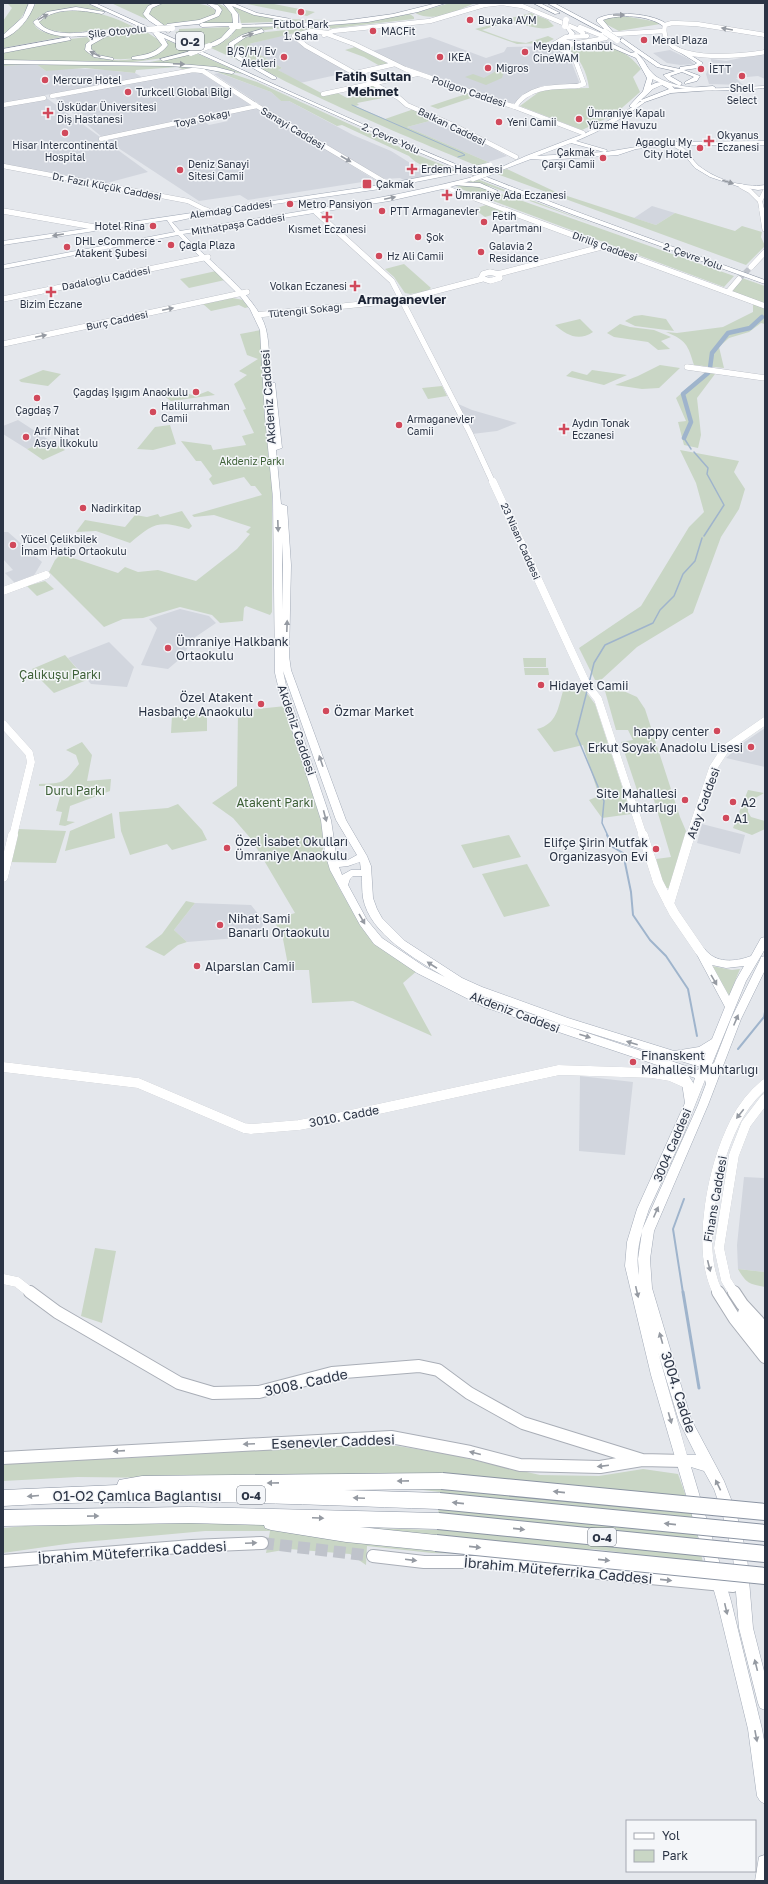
<svg xmlns="http://www.w3.org/2000/svg" width="768" height="1884" viewBox="0 0 768 1884" font-family="'Golos Text',sans-serif">
  <style>
    .built { fill: #d2d6de }
    .green { fill: #c9d6c5 }
    .lines { fill: none; stroke-linecap: round; stroke-linejoin: round }
    .stream-far3 { stroke: #9fb4cc; stroke-width: 1 }
    .stream-far2 { stroke: #9fb4cc; stroke-width: 1.5 }
    .stream-far1 { stroke: #9fb4cc; stroke-width: 2 }
    .stream { stroke: #9fb4cc; stroke-width: 3 }
    .canal { stroke: #9fb4cc; stroke-width: 4.5 }
    .secondary-tunnel-far1 { stroke: #bfc3cb; stroke-width: 5.5; stroke-dasharray: 5.5 3; stroke-linecap: butt }
    .secondary-tunnel { stroke: #bfc3cb; stroke-width: 12; stroke-dasharray: 12 6; stroke-linecap: butt }
    .secondary-far4-casing { stroke: #a9aeb7; stroke-width: 5 }
    .secondary-far3-casing { stroke: #a9aeb7; stroke-width: 6 }
    .secondary-far2-casing { stroke: #a9aeb7; stroke-width: 8 }
    .secondary-far1-casing { stroke: #a9aeb7; stroke-width: 10 }
    .secondary-casing { stroke: #a9aeb7; stroke-width: 14 }
    .primary-casing { stroke: #a3abb8; stroke-width: 1 }
    .highway-casing { stroke: #8b94a3; stroke-width: 1 }
    .secondary-far4 { stroke: #fff; stroke-width: 4.5 }
    .secondary-far3 { stroke: #fff; stroke-width: 5.5 }
    .secondary-far2 { stroke: #fff; stroke-width: 8 }
    .secondary-far1 { stroke: #fff; stroke-width: 10 }
    .secondary { stroke: #fff; stroke-width: 12 }
    .primary { fill: #fff; fill-rule: evenodd }
    .highway { fill: #fff; fill-rule: evenodd }
    .primary-bridge-casing { stroke: #a3abb8; stroke-width: 5.5; stroke-linecap: butt }
    .highway-bridge-far1-casing { stroke: #8b94a3; stroke-width: 6; stroke-linecap: butt }
    .highway-bridge-casing { stroke: #8b94a3; stroke-width: 18; stroke-linecap: butt }
    .primary-bridge { stroke: #fff; stroke-width: 5 }
    .highway-bridge-far1 { stroke: #fff; stroke-width: 6 }
    .highway-bridge { stroke: #fff; stroke-width: 16 }
    .oneway { fill: #959aa2 }
    .poi-dot { fill: #d1495b; stroke: #f4f6f9; stroke-width: 1.5 }
    .labels { text-anchor: middle; dominant-baseline: central; stroke-width: 3; stroke-linejoin: round; paint-order: stroke }
    .far-poi-label { font-size: 10px; fill: #2b3445; stroke: #f4f6f9; text-anchor: start }
    .far-street-label { font-size: 10px; fill: #2b3445; stroke: #f4f6f9 }
    .far-park-label { font-size: 10px; fill: #3f6138; stroke: #f4f6f9 }
    .shield { fill: #f4f6f9; stroke: #676e7b; stroke-width: 1 }
    .shield-label { font-size: 11px; font-weight: bold; fill: #2b3445 }
    .street-label { font-size: 12px; fill: #2b3445; stroke: #f4f6f9 }
    .poi-label { font-size: 12px; fill: #2b3445; stroke: #f4f6f9; text-anchor: start }
    .park-label { font-size: 12px; fill: #3f6138; stroke: #f4f6f9 }
    .far-district-label { font-size: 13px; font-weight: bold; fill: #1d2536; stroke: #f4f6f9 }
    .near-street-label { font-size: 14px; fill: #2b3445; stroke: #f4f6f9 }
  </style>
  <rect width="100%" height="100%" fill="#e4e7ec"/>
  <path class="built" d="M287 34 298 43 350 72 300 83 278 70 282 68 249 48V44Z
    M430 37 486 58 504 52 507 47 550 46 569 56 580 84 541 86 515 103H508L402 66 372 51Z
    M670 50 689 59 694 64 680 65 667 63 653 53Z
    M765 53V79L758 76 736 78 743 85 709 84 706 74 711 64V59L726 61Z
    M36 64 46 71 64 68 114 70V71L135 73 142 77 3 103V66Z
    M197 70 253 105 102 137 55 98Z
    M219 73 271 92 281 101H289L353 135 391 151 431 176 406 181 400 178 385 179 294 127 214 74Z
    M43 98 48 99 148 172 103 184 3 164V106Z
    M255 107 293 130 296 135 304 136 375 180 248 200 240 195 199 201 106 140 201 119 209 125 228 121 221 115Z
    M437 119 468 134 507 156 488 162 407 127Z
    M652 206 675 213 656 225 634 218Z
    M456 403 472 410 517 423 497 431 472 434Z
    M18 420 49 440 27 449 3 434V426Z
    M3 532H8L42 562 33 577 15 583 5 573 13 570 3 559Z
    M180 609 209 616 216 623 194 638 181 658 168 669 141 665 157 628 149 619Z
    M109 642 134 667 127 687 91 684 68 658Z
    M765 728V767L726 758 743 743Z
    M702 824 745 835 740 854 697 843Z
    M195 903 251 905 263 920 262 936 187 942 174 930Z
    M580 1076 633 1082 625 1155 579 1151Z
    M744 1177 765 1178V1272L738 1269 737 1245Z"/>
  <path class="green" d="M7 3H29C24 17 15 25 3 35V21L12 8Z
    M36 3H86L105 11C87 8 47 6 34 21V24C40 36 61 34 73 35L3 48V39L26 21Z
    M111 3H158L145 10 144 15 148 20Z
    M164 3C180 3 207 0 217 12 210 21 176 27 164 25 159 24 153 18 148 15L149 10 156 5Z
    M212 3C222 3 231 9 234 19L233 24H191C204 22 213 21 222 10L220 7Z
    M250 3H269L315 12 307 16 247 4Z
    M450 3H475C456 11 435 23 415 13Z
    M231 6 254 15 276 19 331 20 241 23 239 14Z
    M74 10C97 11 114 17 134 27L68 33 44 29 38 23 40 20 54 13Z
    M531 13 548 20 554 26C541 33 520 23 507 19Z
    M410 14 414 17V19L299 32 249 44 253 46 249 48 282 68 278 70 323 94 336 92 347 98 368 94 359 88 373 85 393 96 357 103 359 105 355 106 385 119 414 109 437 119 407 127 488 162 478 166C441 151 245 71 232 47 237 37 247 35 257 33L363 22Z
    M624 16 658 22 660 24 619 31 602 22 604 18Z
    M498 23 501 24 482 30 512 41 526 43 548 36 554 39 546 43 517 44 475 29Z
    M231 27 221 38 207 46 175 32 179 31V29Z
    M238 27 298 26 299 27C285 28 227 30 228 49L235 57 246 64 211 48 229 38Z
    M145 31 162 42V46C159 49 155 52 152 54 136 60 103 63 90 50L91 43 106 37 117 34Z
    M106 35 87 43 85 47C96 68 147 60 164 50L166 46 167 40 192 51C160 60 127 64 95 63 64 62 34 58 3 61V53L70 39Z
    M600 44C618 48 629 54 641 69L633 77 640 92 615 114 582 130 520 106 543 89 589 88C587 72 580 57 567 48L572 46Z
    M355 47 389 64 380 66 364 57 345 50Z
    M196 53 243 74 195 65 145 63Z
    M3 63 180 65 230 73 257 82 415 154 458 171C454 171 449 173 445 173 434 172 416 164 409 156L342 125 337 126 289 101H281L271 92 212 70 195 68 184 70 178 67 136 70 135 73 85 68 46 71 36 64 3 66Z
    M503 67H505L502 78 486 85 465 77 473 74 484 78Z
    M469 93 477 96 438 109 430 106Z
    M507 169 558 193 656 225 675 213 735 231 742 226 762 232 761 237 765 246 746 265 494 173Z
    M477 179 593 224 489 186 466 183Z
    M464 185 475 186 517 199 734 276 724 287 456 187Z
    M489 204 506 211 485 217 474 209Z
    M404 264 431 288 427 291 410 294 405 293 394 277 385 269Z
    M216 271 225 280 189 288 180 279Z
    M742 278 765 286V304L731 293Z
    M233 298 243 300 249 307 245 308 239 305 211 311 203 304Z
    M753 303 765 307V324L761 323 749 332 729 338 719 347 724 368 694 365C688 345 686 340 666 332L677 333 723 327 753 312Z
    M642 315 666 319 674 331 635 326 625 321 634 316Z
    M580 319 593 332C578 342 567 335 555 325Z
    M620 324 630 327 654 330 671 337 661 341 670 349 658 350 648 342 614 337 607 333Z
    M261 330 272 485V612L270 615 246 606 244 608 243 621 220 623 212 615 180 607 143 618 123 619 104 627 49 572 55 560 61 554 118 573 125 567 138 572 158 570 196 581 237 549 250 534 246 532 251 527 214 515 194 517 192 515 262 495 255 486H251L244 477 213 485 209 479 212 476 201 461H196L181 441 211 445 213 450 246 445 242 436 254 433 243 410 246 409 234 384 247 375 239 371 258 359 247 355 240 334Z
    M660 365 680 368 659 388 642 389 615 385 638 376Z
    M43 370 61 374 48 386 21 382 19 380Z
    M592 370 627 375 604 385 566 376 572 371 587 375Z
    M707 371 715 374 697 398 701 435 698 448 684 445 678 422 686 421 676 398Z
    M442 386 447 396 428 399 422 388Z
    M171 388 195 396 208 391 215 395 171 401 161 394Z
    M170 425 176 444 153 450 137 449 155 427Z
    M49 440 65 450 43 460 27 449Z
    M680 450 739 461 734 472 745 489 739 509 721 537 693 613 637 647 601 680H595L579 648 641 606 689 527 704 512 696 483Z
    M182 511 192 526 189 529C159 520 153 523 130 543L96 531 76 532 85 520 125 527 135 515 147 517 158 514 160 517Z
    M45 581 54 589 37 596 27 586Z
    M65 655 87 680 54 693 39 678 32 669Z
    M523 658H546V667H524Z
    M524 668H548L549 675H525Z
    M580 684 595 704 631 814 602 818 589 800 599 796 583 745 554 752 537 729C557 724 558 708 563 691Z
    M619 689 637 697 645 709 680 817 686 831 669 888H664L656 859 671 857 651 790H637L621 742 633 740 628 730H616L605 691Z
    M286 706 323 820V851L338 886 355 915 418 970 403 983 432 1036 353 1001 312 1003 309 970H289L282 934 273 920 295 913 252 840 233 818 212 803 237 786 238 711Z
    M207 713V731L171 733 172 715Z
    M82 742 92 755 87 781 111 779 110 791 70 806 67 821 75 822 65 826 59 825 62 812 56 811 63 786H39V784C64 783 63 784 79 764L76 755 66 750Z
    M748 790 764 793C756 798 747 800 748 812L751 817 765 821V829L752 835 733 828Z
    M178 804 202 830 207 840 172 850 167 844 130 855 121 831 119 812 168 808Z
    M112 813 115 838 65 851 70 831Z
    M19 829 66 831 56 863 8 862Z
    M509 835 521 857 473 868 461 845Z
    M527 864 550 906 504 917 482 874Z
    M186 901 195 903 174 930 187 942 178 945 164 956 145 947 162 934Z
    M712 966 732 970 740 969 729 996Z
    M95 1248 116 1251 102 1323 81 1316Z
    M738 1269 765 1272V1287C749 1284 746 1283 738 1269Z
    M364 1443 398 1446 452 1455 540 1475 599 1476 643 1469 678 1474 694 1519 703 1563 594 1549 479 1554 432 1553 367 1546 366 1565 350 1554 289 1549 266 1553 270 1531H205L73 1543 3 1553V1528L47 1524 231 1521 321 1527 437 1530 440 1492 338 1480 78 1477 3 1481V1462L149 1457Z"/>
  <g class="lines">
    <path class="stream-far3" d="M352 105 462 153
      M458 157 465 155 462 153"/>
    <path class="stream-far2" d="M684 438 691 449
      M694 452 708 468 707 474 724 505 704 536
      M589 683 594 663 605 645 653 623 660 610 674 596 683 574 695 561 702 538
      M587 691 576 734 604 801 602 823 608 836"/>
    <path class="stream-far1" d="M607 835 609 839
      M611 846 623 853 631 892 633 915 650 940 666 956 688 989 697 1036
      M738 1049 764 1017 765 1012
      M683 1293 673 1229 684 1199"/>
    <path class="stream" d="M683 1292 699 1388"/>
    <path class="canal" d="M710 368 712 353 728 333 750 328 762 317
      M684 438 691 422 683 394 708 373"/>
    <path class="secondary-tunnel-far1" d="M739 279 751 267"/>
    <path class="secondary-tunnel" d="M262 1543 373 1556"/>
    <g class="secondary-far4-casing">
      <path id="secondary-far4" d="M580 27 600 35 664 31
        M328 33 311 31 294 36 306 46 399 98 407 105 453 125 516 157
        M327 34 354 44 405 69 515 107 583 133
        M324 35 333 31 430 21 484 5 502 3 522 6 577 29 583 33 582 36
        M765 35 697 24 672 23 665 25C656 66 743 56 765 52
        M561 40 573 44 606 38
        M567 52 555 47 554 44 566 37 587 36
        M356 73 395 64
        M323 94 417 74
        M52 96 193 70 203 71 257 106 383 181 395 185
        M3 105 44 98
        M515 107C528 85 556 87 578 86L584 84 574 57 563 48 573 44
        M101 139 257 106
        M3 166 188 201 208 211
        M741 186 750 191 760 201
        M444 187 508 211
        M762 211 760 201 765 191"/>
    </g>
    <g class="secondary-far3-casing">
      <path id="secondary-far3" d="M206 210 210 212
        M505 210 765 306
        M762 210 765 229
        M3 211 100 228
        M316 212 392 281 470 433 493 483
        M751 267 765 252
        M490 272 498 274 500 278 490 281 481 278 483 274Z
        M498 274 605 246
        M728 292 739 279
        M3 299 208 257
        M256 315 402 300 482 279
        M3 344 247 292
        M687 367 765 378"/>
    </g>
    <g class="secondary-far2-casing">
      <path id="secondary-far2" d="M493 482 587 685 598 699 643 836
        M3 591 46 575
        M3 724 29 753 31 762 13 836
        M690 836 713 768 726 748 765 721"/>
    </g>
    <g class="secondary-far1-casing">
      <path id="secondary-far1" d="M643 835 658 882 674 913 700 951
        M3 877 13 835
        M669 904 690 835
        M3 1067 138 1083 244 1128 251 1129 299 1125 337 1118 559 1070 652 1073 670 1076 688 1084
        M3 1279 17 1282 31 1293
        M718 1293C695 1247 713 1166 735 1122 742 1108 753 1094 765 1084
        M734 1293 726 1280 719 1248 734 1155 746 1124 765 1099"/>
    </g>
    <g class="secondary-casing">
      <path id="secondary" d="M30 1292 57 1312 179 1383 213 1393 259 1392 332 1373 419 1366 438 1370 469 1393 523 1423 642 1460
        M718 1292 735 1319 765 1357
        M734 1292 742 1304 765 1329
        M744 1313 765 1341
        M3 1458 391 1437 470 1452 520 1465 600 1467 642 1460 684 1461
        M373 1556 424 1562H486L733 1586 741 1581
        M3 1561 192 1546 262 1543"/>
    </g>
    <g class="primary-casing">
      <path id="primary" d="M641 63H645C648 68 652 74 657 77 684 94 734 87 765 86V88C739 90 647 99 641 63Z
        M643 100 645 102C624 118 600 131 576 141L607 150 606 152 666 142 765 141V145H680C688 151 692 160 699 166 717 180 743 188 765 185V189L758 190 740 187 710 177 695 168 681 151 671 145 636 149 618 155 546 160 531 159 502 170 497 169 526 156 586 133 626 111ZM571 143 604 152 537 156Z
        M459 170 461 171V173L380 189 218 212 172 222 180 231C279 214 376 202 473 177L476 179 447 188 389 201 183 234C207 260 257 295 266 329 270 346 269 365 270 382L275 383 282 448 276 450 281 504 287 506 291 565 289 656 291 670 346 820 367 856 371 866 373 898 377 909 382 918 405 941 462 978 482 987 568 1018 674 1051 699 1047 712 1039 725 1007 695 951 696 948H704C715 964 735 962 751 956L761 938 765 937V949L746 981 712 1064 714 1063 731 1019 760 960 761 957 765 956V970L741 1019 708 1105 654 1231 650 1259 652 1288 691 1419 724 1481 736 1512 747 1556 753 1628 765 1675V1710L760 1708 758 1703 739 1628 733 1556 722 1512 714 1489 704 1471 691 1467 731 1601 762 1729 765 1746V1804L760 1801 757 1796 748 1729 717 1601 651 1375 625 1266 627 1242 637 1209 685 1103 682 1083 672 1070 484 1007 417 973 374 944 360 925 330 870 325 853 321 820 279 690 275 673 273 498 265 417 260 330 250 309 240 296 178 235 3 269V265L175 232 167 220 3 245V241L380 185ZM282 542 283 565 282 610ZM283 671 336 820 357 855 348 860H337L331 820 287 690ZM360 862 361 870H351L342 875 339 867 348 866ZM353 876H362C362 883 362 891 363 898 370 935 416 959 445 977L425 967 382 938 367 920 348 885 350 879ZM712 965 726 968 744 966 736 980 729 996ZM477 994 561 1024 700 1067 698 1070 492 1001ZM706 1053 703 1060 693 1057ZM689 1076 695 1078 693 1084V1083ZM705 1080 706 1084 698 1105 642 1230 649 1209 682 1138ZM642 1232 638 1259 639 1275C636 1261 638 1245 642 1232ZM658 1352 679 1421 696 1455H687Z
        M765 1855V1881H755L759 1857Z"/>
    </g>
    <g class="highway-casing">
      <path id="highway" d="M29 3H35C30 18 18 33 3 39V35L23 17Z
        M88 3H95C227 62 358 125 492 179 582 215 674 247 765 280V284L574 215 487 181 409 148 164 38 168 45C160 56 145 61 132 59V57C143 55 154 54 162 45L153 33Z
        M155 3H163L152 8 149 14 165 26 167 24 199 20 215 14 216 10 206 3 218 5 222 10 219 16 199 24 166 27 171 31 168 33 148 20 143 14 148 6Z
        M223 3H233L257 13 291 19 288 21 254 15 232 6 238 14V25L342 21 393 14 437 3H446L418 12 368 22 316 26 238 27C230 36 219 48 207 47V45L221 38 232 26 202 27 199 25 202 23H233L232 14Z
        M533 3H540L560 13 555 14Z
        M547 3H554L605 30 597 22V19C611 10 655 13 668 25L663 26C648 15 620 14 603 20L613 32 605 34Z
        M76 7 105 12 102 14C81 10 56 6 39 22 51 39 85 32 103 30L105 33C84 37 47 42 33 22L47 12Z
        M563 25H567L575 33 572 38 567 37 569 33Z
        M140 28 142 31 107 36 91 45V49L98 55 113 58V60L94 57 85 50 86 44C101 31 121 30 140 28Z
        M262 29 264 32 246 37 234 45V50L241 57 276 77V79H272L237 59 228 50 229 43 242 35Z
        M69 37 71 40 3 53V49Z
        M622 38 661 65 680 69V67L694 65 697 63 676 50 678 47 703 63 698 68 684 70 700 76 697 81 685 84V82L694 77 682 72 670 76 682 83 680 86 668 80 663 75 675 71 657 67 637 53 644 61 653 78 651 85C660 80 668 81 675 89L713 86 716 88 713 90 671 93 645 102 640 101 634 107H630V105L643 91 647 78 636 58 610 47 577 46 574 44 577 42 611 43 631 53 635 52 620 41ZM662 85 669 89 641 100 653 89Z
        M191 51 193 54 163 61 160 59Z
        M3 60 168 63 216 67 235 72 232 74 200 68 168 66 3 64Z
        M455 182 480 183 498 191 495 193 479 187 453 185V183Z
        M442 1473 448 1475 450 1481 448 1487 442 1489 344 1490 439 1493 445 1495 447 1501 445 1507 439 1509C293 1504 149 1497 3 1506V1490L117 1485 119 1480 142 1476Z
        M189 1507 438 1513 444 1515 446 1521 444 1527 438 1529 360 1527 436 1535 442 1537 444 1543 442 1549 436 1551 346 1542 271 1530 265 1528 264 1525 189 1523 3 1526V1510Z"/>
    </g>
    <use href="#secondary-far4" class="secondary-far4"/>
    <use href="#secondary-far3" class="secondary-far3"/>
    <use href="#secondary-far2" class="secondary-far2"/>
    <use href="#secondary-far1" class="secondary-far1"/>
    <use href="#secondary" class="secondary"/>
    <use href="#primary" class="primary"/>
    <use href="#highway" class="highway"/>
    <g class="primary-bridge-casing">
      <path id="primary-bridge" d="M459 172 490 165
        M473 179 500 169"/>
    </g>
    <g class="highway-bridge-far1-casing">
      <path id="highway-bridge-far1" d="M232 26H239
        M565 26 566 20
        M140 30 172 28
        M605 32 617 40
        M191 53 209 46"/>
    </g>
    <g class="highway-bridge-casing">
      <path id="highway-bridge" d="M442 1481 765 1512
        M439 1501 765 1533
        M438 1521 765 1554
        M436 1543 765 1576"/>
    </g>
    <use href="#primary-bridge" class="primary-bridge"/>
    <use href="#highway-bridge-far1" class="highway-bridge-far1"/>
    <use href="#highway-bridge" class="highway-bridge"/>
  </g>
  <defs><path id="oneway-solid" d="M-6-.8H1V-3.2L6.5 0L1 3.2V.8H-6Z"/></defs>
  <g class="oneway">
    <use href="#oneway-solid" transform="translate(619 15)"/>
    <use href="#oneway-solid" transform="translate(43 17) rotate(-29)"/>
    <use href="#oneway-solid" transform="translate(727 29) rotate(-170)"/>
    <use href="#oneway-solid" transform="translate(248 35) rotate(-17)"/>
    <use href="#oneway-solid" transform="translate(95 54) rotate(-153)"/>
    <use href="#oneway-solid" transform="translate(179 64) rotate(3)"/>
    <use href="#oneway-solid" transform="translate(346 159) rotate(30)"/>
    <use href="#oneway-solid" transform="translate(728 182) rotate(18)"/>
    <use href="#oneway-solid" transform="translate(390 198) rotate(-12)"/>
    <use href="#oneway-solid" transform="translate(58 235) rotate(171)"/>
    <use href="#oneway-solid" transform="translate(168 309) rotate(-12)"/>
    <use href="#oneway-solid" transform="translate(41 336) rotate(-12)"/>
    <use href="#oneway-solid" transform="translate(278 526) rotate(88)"/>
    <use href="#oneway-solid" transform="translate(287 626) rotate(-88)"/>
    <use href="#oneway-solid" transform="translate(321 761) rotate(-109)"/>
    <use href="#oneway-solid" transform="translate(325 816) rotate(75)"/>
    <use href="#oneway-solid" transform="translate(362 919) rotate(60)"/>
    <use href="#oneway-solid" transform="translate(432 965) rotate(-147)"/>
    <use href="#oneway-solid" transform="translate(714 980) rotate(60)"/>
    <use href="#oneway-solid" transform="translate(736 1020) rotate(-67)"/>
    <use href="#oneway-solid" transform="translate(585 1036) rotate(18)"/>
    <use href="#oneway-solid" transform="translate(632 1043) rotate(-162)"/>
    <use href="#oneway-solid" transform="translate(740 1114) rotate(128)"/>
    <use href="#oneway-solid" transform="translate(656 1212) rotate(-66)"/>
    <use href="#oneway-solid" transform="translate(709 1266) rotate(76)"/>
    <use href="#oneway-solid" transform="translate(637 1292) rotate(77)"/>
    <use href="#oneway-solid" transform="translate(661 1338) rotate(-106)"/>
    <use href="#oneway-solid" transform="translate(670 1418) rotate(74)"/>
    <use href="#oneway-solid" transform="translate(249 1444) rotate(177)"/>
    <use href="#oneway-solid" transform="translate(119 1451) rotate(176)"/>
    <use href="#oneway-solid" transform="translate(475 1453) rotate(-166)"/>
    <use href="#oneway-solid" transform="translate(603 1466) rotate(173)"/>
    <use href="#oneway-solid" transform="translate(403 1481) rotate(179)"/>
    <use href="#oneway-solid" transform="translate(273 1483) rotate(179)"/>
    <use href="#oneway-solid" transform="translate(718 1485) rotate(-116)"/>
    <use href="#oneway-solid" transform="translate(559 1492) rotate(-174)"/>
    <use href="#oneway-solid" transform="translate(33 1496) rotate(175)"/>
    <use href="#oneway-solid" transform="translate(359 1498) rotate(-178)"/>
    <use href="#oneway-solid" transform="translate(458 1503) rotate(-174)"/>
    <use href="#oneway-solid" transform="translate(93 1516) rotate(-1)"/>
    <use href="#oneway-solid" transform="translate(318 1518) rotate(2)"/>
    <use href="#oneway-solid" transform="translate(670 1524) rotate(-174)"/>
    <use href="#oneway-solid" transform="translate(519 1529) rotate(6)"/>
    <use href="#oneway-solid" transform="translate(251 1543) rotate(-3)"/>
    <use href="#oneway-solid" transform="translate(475 1547) rotate(6)"/>
    <use href="#oneway-solid" transform="translate(411 1560) rotate(7)"/>
    <use href="#oneway-solid" transform="translate(604 1560) rotate(6)"/>
    <use href="#oneway-solid" transform="translate(666 1580) rotate(6)"/>
    <use href="#oneway-solid" transform="translate(726 1609) rotate(77)"/>
    <use href="#oneway-solid" transform="translate(756 1665) rotate(-104)"/>
    <use href="#oneway-solid" transform="translate(756 1736) rotate(79)"/>
  </g>
  <g class="poi-dot">
    <circle cx="301" cy="12" r="4"/>
    <circle cx="470" cy="20" r="4"/>
    <circle cx="373" cy="31" r="4"/>
    <circle cx="644" cy="40" r="4"/>
    <circle cx="525" cy="52" r="4"/>
    <circle cx="284" cy="57" r="4"/>
    <circle cx="440" cy="57" r="4"/>
    <circle cx="488" cy="68" r="4"/>
    <circle cx="701" cy="69" r="4"/>
    <circle cx="742" cy="76" r="4"/>
    <circle cx="45" cy="80" r="4"/>
    <circle cx="128" cy="92" r="4"/>
    <path d="M46 107h4v4h4v4h-4v4h-4v-4h-4v-4h4z"/>
    <circle cx="579" cy="119" r="4"/>
    <circle cx="499" cy="122" r="4"/>
    <circle cx="65" cy="133" r="4"/>
    <path d="M707 135h4v4h4v4h-4v4h-4v-4h-4v-4h4z"/>
    <circle cx="700" cy="148" r="4"/>
    <circle cx="603" cy="158" r="4"/>
    <path d="M410 163h4v4h4v4h-4v4h-4v-4h-4v-4h4z"/>
    <circle cx="180" cy="170" r="4"/>
    <rect x="362" y="179" width="10" height="10" rx="2"/>
    <path d="M445 189h4v4h4v4h-4v4h-4v-4h-4v-4h4z"/>
    <circle cx="290" cy="204" r="4"/>
    <circle cx="382" cy="211" r="4"/>
    <path d="M325 211h4v4h4v4h-4v4h-4v-4h-4v-4h4z"/>
    <circle cx="484" cy="222" r="4"/>
    <circle cx="153" cy="226" r="4"/>
    <circle cx="418" cy="237" r="4"/>
    <circle cx="171" cy="245" r="4"/>
    <circle cx="67" cy="247" r="4"/>
    <circle cx="481" cy="252" r="4"/>
    <circle cx="379" cy="256" r="4"/>
    <path d="M353 280h4v4h4v4h-4v4h-4v-4h-4v-4h4z"/>
    <path d="M49 286h4v4h4v4h-4v4h-4v-4h-4v-4h4z"/>
    <circle cx="196" cy="392" r="4"/>
    <circle cx="37" cy="398" r="4"/>
    <circle cx="153" cy="412" r="4"/>
    <circle cx="399" cy="425" r="4"/>
    <path d="M562 423h4v4h4v4h-4v4h-4v-4h-4v-4h4z"/>
    <circle cx="26" cy="437" r="4"/>
    <circle cx="83" cy="508" r="4"/>
    <circle cx="13" cy="545" r="4"/>
    <circle cx="168" cy="648" r="4"/>
    <circle cx="541" cy="685" r="4"/>
    <circle cx="261" cy="704" r="4"/>
    <circle cx="326" cy="711" r="4"/>
    <circle cx="717" cy="731" r="4"/>
    <circle cx="751" cy="747" r="4"/>
    <circle cx="685" cy="800" r="4"/>
    <circle cx="733" cy="802" r="4"/>
    <circle cx="726" cy="818" r="4"/>
    <circle cx="227" cy="848" r="4"/>
    <circle cx="656" cy="849" r="4"/>
    <circle cx="220" cy="925" r="4"/>
    <circle cx="197" cy="966" r="4"/>
    <circle cx="633" cy="1062" r="4"/>
  </g>
  <g class="labels">
    <g class="far-poi-label">
      <text x="478" y="20">Buyaka AVM</text>
      <text x="301" y="24" text-anchor="middle">Futbol Park<tspan x="301" dy="12">1. Saha</tspan></text>
      <text x="381" y="31">MACFit</text>
      <text x="652" y="40">Meral Plaza</text>
      <text x="533" y="46">Meydan İstanbul<tspan x="533" dy="12">CineWAM</tspan></text>
      <text x="276" y="51" text-anchor="end">B/S/H/ Ev<tspan x="276" dy="12">Aletleri</tspan></text>
      <text x="448" y="57">IKEA</text>
      <text x="496" y="68">Migros</text>
      <text x="709" y="69">İETT</text>
      <text x="53" y="80">Mercure Hotel</text>
      <text x="742" y="88" text-anchor="middle">Shell<tspan x="742" dy="12">Select</tspan></text>
      <text x="136" y="92">Turkcell Global Bilgi</text>
      <text x="57" y="107">Üsküdar Üniversitesi<tspan x="57" dy="12">Diş Hastanesi</tspan></text>
      <text x="587" y="113">Ümraniye Kapalı<tspan x="587" dy="12">Yüzme Havuzu</tspan></text>
      <text x="507" y="122">Yeni Camii</text>
      <text x="717" y="135">Okyanus<tspan x="717" dy="12">Eczanesi</tspan></text>
      <text x="692" y="142" text-anchor="end">Ağaoğlu My<tspan x="692" dy="12">City Hotel</tspan></text>
      <text x="65" y="145" text-anchor="middle">Hisar Intercontinental<tspan x="65" dy="12">Hospital</tspan></text>
      <text x="595" y="152" text-anchor="end">Çakmak<tspan x="595" dy="12">Çarşı Camii</tspan></text>
      <text x="188" y="164">Deniz Sanayi<tspan x="188" dy="12">Sitesi Camii</tspan></text>
      <text x="421" y="169">Erdem Hastanesi</text>
      <text x="376" y="184">Çakmak</text>
      <text x="455" y="195">Ümraniye Ada Eczanesi</text>
      <text x="298" y="204">Metro Pansiyon</text>
      <text x="390" y="211">PTT Armağanevler</text>
      <text x="492" y="216">Fetih<tspan x="492" dy="12">Apartmanı</tspan></text>
      <text x="145" y="226" text-anchor="end">Hotel Rina</text>
      <text x="327" y="229" text-anchor="middle">Kısmet Eczanesi</text>
      <text x="426" y="237">Şok</text>
      <text x="75" y="241">DHL eCommerce -<tspan x="75" dy="12">Atakent Şubesi</tspan></text>
      <text x="179" y="245">Çağla Plaza</text>
      <text x="489" y="246">Galavia 2<tspan x="489" dy="12">Residance</tspan></text>
      <text x="387" y="256">Hz Ali Camii</text>
      <text x="347" y="286" text-anchor="end">Volkan Eczanesi</text>
      <text x="51" y="304" text-anchor="middle">Bizim Eczane</text>
      <text x="188" y="392" text-anchor="end">Çağdaş Işığım Anaokulu</text>
      <text x="161" y="406">Halilurrahman<tspan x="161" dy="12">Camii</tspan></text>
      <text x="37" y="410" text-anchor="middle">Çağdaş 7</text>
      <text x="407" y="419">Armağanevler<tspan x="407" dy="12">Camii</tspan></text>
      <text x="572" y="423">Aydın Tonak<tspan x="572" dy="12">Eczanesi</tspan></text>
      <text x="34" y="431">Arif Nihat<tspan x="34" dy="12">Asya İlkokulu</tspan></text>
      <text x="91" y="508">Nadirkitap</text>
      <text x="21" y="539">Yücel Çelikbilek<tspan x="21" dy="12">İmam Hatip Ortaokulu</tspan></text>
    </g>
    <g class="far-street-label">
      <text transform="translate(117 31) rotate(-6)">Şile Otoyolu</text>
      <text transform="translate(469 91) rotate(19)">Poligon Caddesi</text>
      <text transform="translate(202 118) rotate(-12)">Toya Sokağı</text>
      <text transform="translate(452 126) rotate(26)">Balkan Caddesi</text>
      <text transform="translate(293 128) rotate(31)">Sanayi Caddesi</text>
      <text transform="translate(391 138) rotate(24)">2. Çevre Yolu</text>
      <text transform="translate(107 186) rotate(11)">Dr. Fazıl Küçük Caddesi</text>
      <text transform="translate(231 209) rotate(-8)">Alemdağ Caddesi</text>
      <text transform="translate(238 224) rotate(-9)">Mithatpaşa Caddesi</text>
      <text transform="translate(605 246) rotate(20)">Diriliş Caddesi</text>
      <text transform="translate(693 256) rotate(20)">2. Çevre Yolu</text>
      <text transform="translate(106 278) rotate(-11)">Dadaloğlu Caddesi</text>
      <text transform="translate(305 310) rotate(-6)">Tütengil Sokağı</text>
      <text transform="translate(117 320) rotate(-12)">Burç Caddesi</text>
      <text transform="translate(521 541) rotate(66)">23 Nisan Caddesi</text>
    </g>
    <g class="far-park-label">
      <text x="252" y="461">Akdeniz Parkı</text>
    </g>
    <g class="shield">
      <rect x="176" y="32" width="28" height="18" rx="3"/>
      <rect x="237" y="1486" width="28" height="18" rx="3"/>
      <rect x="588" y="1528" width="28" height="18" rx="3"/>
    </g>
    <g class="shield-label">
      <text x="190" y="41">O-2</text>
      <text x="251" y="1495">O-4</text>
      <text x="602" y="1537">O-4</text>
    </g>
    <g class="street-label">
      <text transform="translate(268 397) rotate(-94)">Akdeniz Caddesi</text>
      <text transform="translate(297 730) rotate(71)">Akdeniz Caddesi</text>
      <text transform="translate(703 803) rotate(-70)">Atay Caddesi</text>
      <text transform="translate(515 1012) rotate(21)">Akdeniz Caddesi</text>
      <text transform="translate(344 1116) rotate(-11)">3010. Cadde</text>
      <text transform="translate(672 1145) rotate(-67)">3004 Caddesi</text>
      <text transform="translate(715 1199) rotate(-80)">Finans Caddesi</text>
    </g>
    <g class="poi-label">
      <text x="176" y="641">Ümraniye Halkbank<tspan x="176" dy="14">Ortaokulu</tspan></text>
      <text x="549" y="685">Hidayet Camii</text>
      <text x="253" y="697" text-anchor="end">Özel Atakent<tspan x="253" dy="14">Hasbahçe Anaokulu</tspan></text>
      <text x="334" y="711">Özmar Market</text>
      <text x="709" y="731" text-anchor="end">happy center</text>
      <text x="743" y="747" text-anchor="end">Erkut Soyak Anadolu Lisesi</text>
      <text x="677" y="793" text-anchor="end">Site Mahallesi<tspan x="677" dy="14">Muhtarlığı</tspan></text>
      <text x="741" y="802">A2</text>
      <text x="734" y="818">A1</text>
      <text x="235" y="841">Özel İsabet Okulları<tspan x="235" dy="14">Ümraniye Anaokulu</tspan></text>
      <text x="648" y="842" text-anchor="end">Elifçe Şirin Mutfak<tspan x="648" dy="14">Organizasyon Evi</tspan></text>
      <text x="228" y="918">Nihat Sami<tspan x="228" dy="14">Banarlı Ortaokulu</tspan></text>
      <text x="205" y="966">Alparslan Camii</text>
      <text x="641" y="1055">Finanskent<tspan x="641" dy="14">Mahallesi Muhtarlığı</tspan></text>
    </g>
    <g class="park-label">
      <text x="60" y="674">Çalıkuşu Parkı</text>
      <text x="75" y="790">Duru Parkı</text>
      <text x="275" y="802">Atakent Parkı</text>
    </g>
    <g class="far-district-label">
      <text x="373" y="76">Fatih Sultan<tspan x="373" dy="15">Mehmet</tspan></text>
      <text x="402" y="299">Armağanevler</text>
    </g>
    <g class="near-street-label">
      <text transform="translate(306 1382) rotate(-12)">3008. Cadde</text>
      <text transform="translate(679 1392) rotate(72)">3004. Cadde</text>
      <text transform="translate(333 1441) rotate(-2)">Esenevler Caddesi</text>
      <text x="137" y="1495">O1-O2 Çamlıca Bağlantısı</text>
      <text transform="translate(132 1552) rotate(-4)">İbrahim Müteferrika Caddesi</text>
      <text transform="translate(558 1570) rotate(5)">İbrahim Müteferrika Caddesi</text>
    </g>
  </g>
  <rect width="768" height="1884" fill="none" stroke="#2b3445" stroke-width="8"/>
  <rect x="626" y="1820" width="130" height="52" fill="#f4f6f9" stroke="#a4a8b1"/>
  <rect x="634" y="1833" width="20" height="6" fill="#ffffff" stroke="#a4a8b1"/>
  <text x="662" y="1840" font-size="12" fill="#2b3445">Yol</text>
  <rect x="634" y="1850" width="20" height="12" fill="#c9d6c5" stroke="#a4a8b1"/>
  <text x="662" y="1860" font-size="12" fill="#2b3445">Park</text>
</svg>
